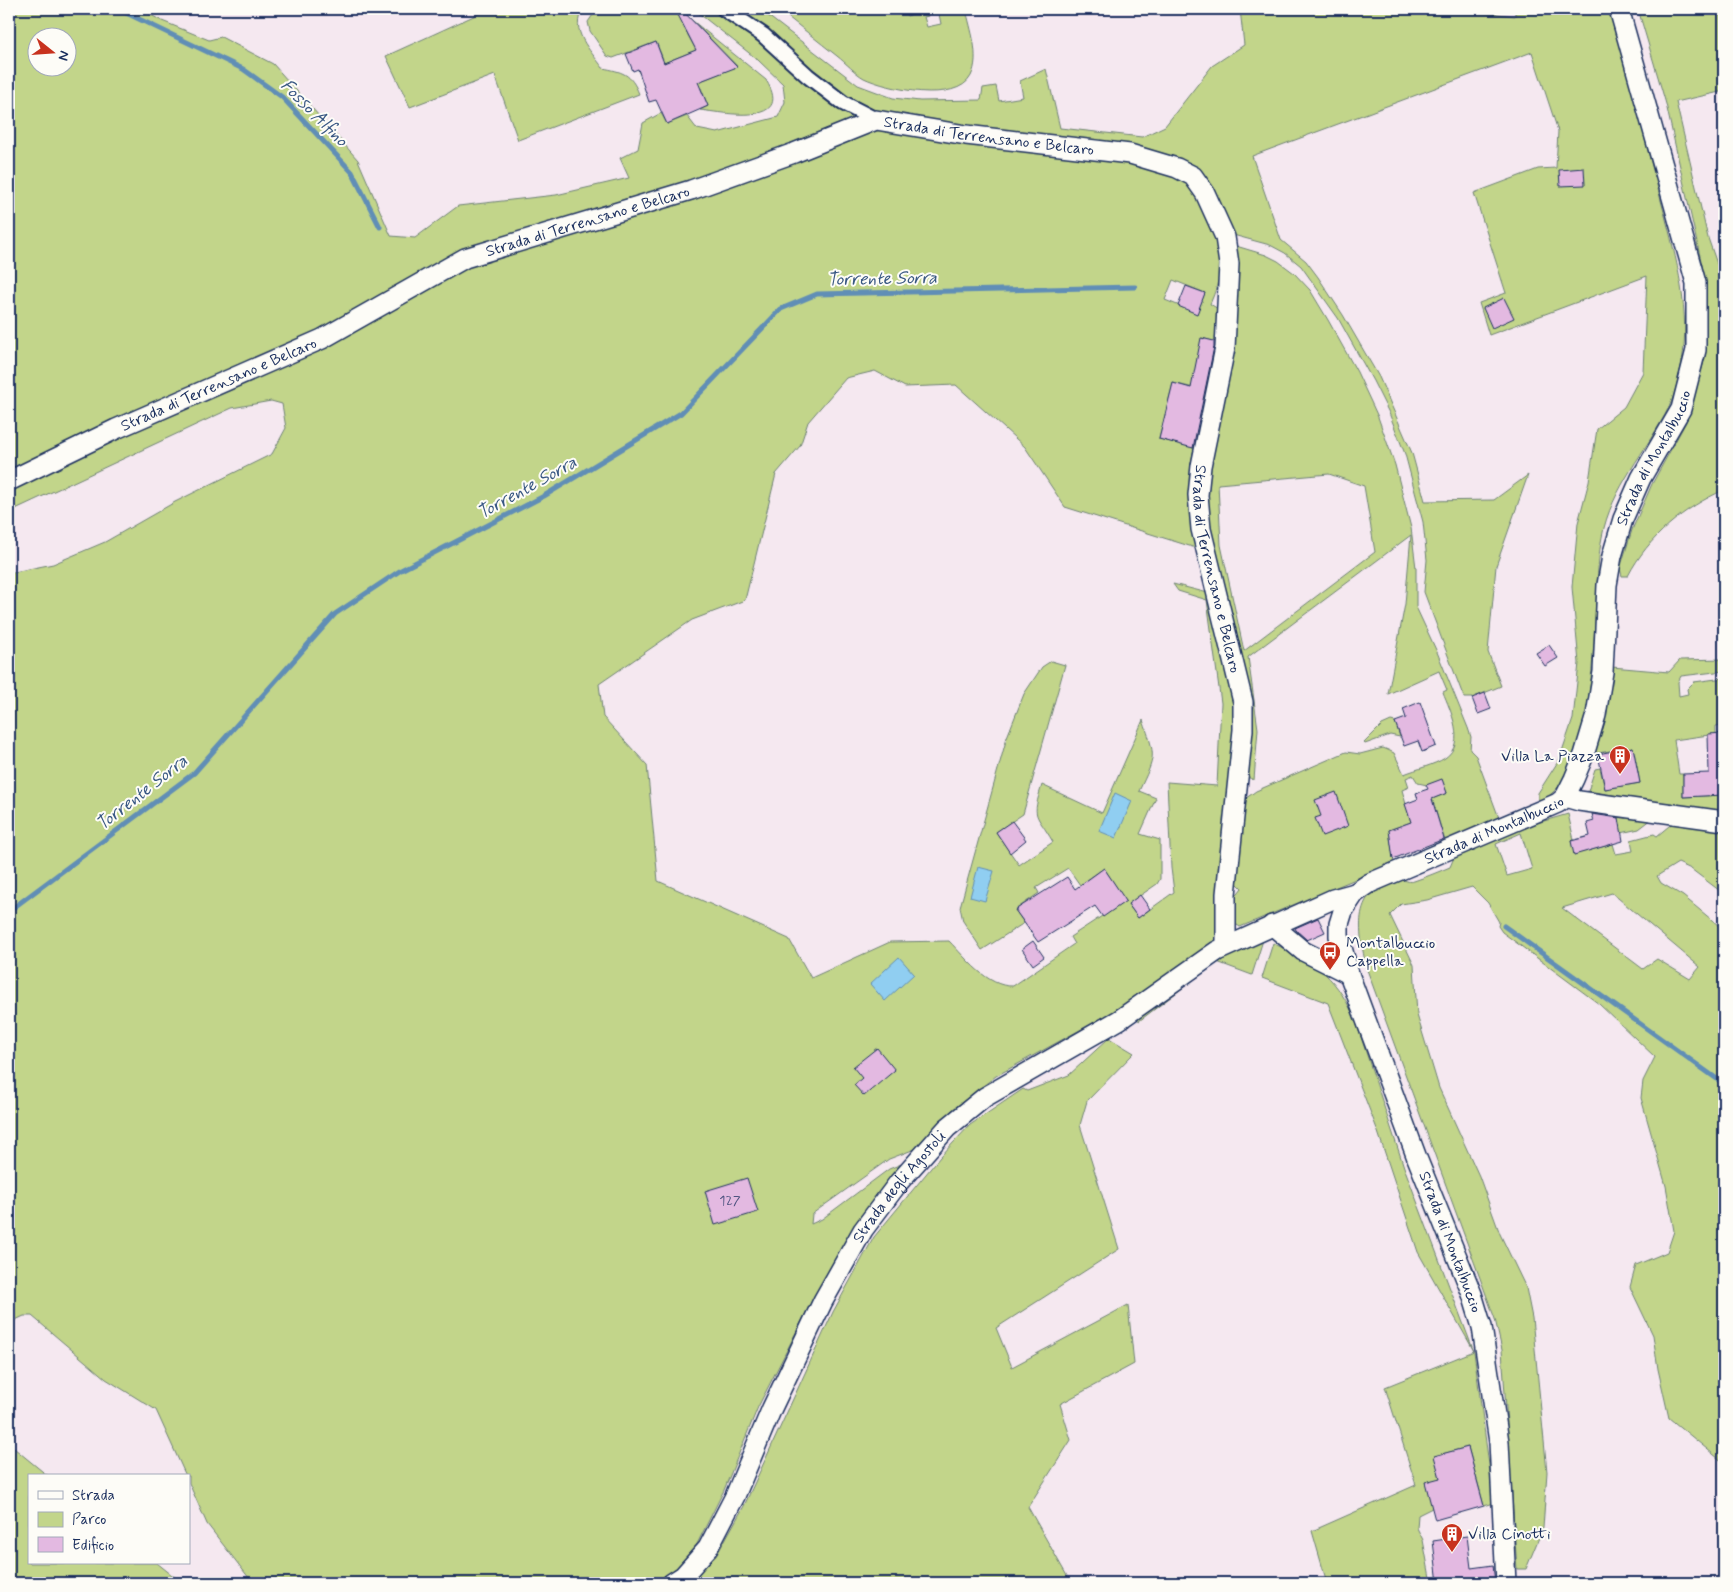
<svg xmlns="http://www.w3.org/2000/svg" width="1733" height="1592" viewBox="0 0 1733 1592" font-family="Mynerve,sans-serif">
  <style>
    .green { fill: #c2d58a; stroke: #6e8274; fill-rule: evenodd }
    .water { fill: #90cef1; stroke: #618eb6 }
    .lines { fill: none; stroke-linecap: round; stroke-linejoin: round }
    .stream { stroke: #618eb6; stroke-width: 5 }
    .building { fill: #e3b9e1; stroke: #1b2f5e }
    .street-casing { stroke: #1b2f5e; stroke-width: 18 }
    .secondary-casing { stroke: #1b2f5e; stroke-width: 22 }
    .street { stroke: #fdfcf7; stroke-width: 14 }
    .secondary { stroke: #fdfcf7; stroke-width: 19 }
    .labels { text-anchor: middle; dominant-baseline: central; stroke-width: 4; stroke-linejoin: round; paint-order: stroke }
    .number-label { font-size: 14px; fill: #4d527f }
    .street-label { font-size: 16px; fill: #1b2f5e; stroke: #fdfcf7 }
    .poi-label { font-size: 16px; fill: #1b2f5e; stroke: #fdfcf7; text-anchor: start }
    .water-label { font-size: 18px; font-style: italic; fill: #385783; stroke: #fdfcf7 }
  </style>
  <rect width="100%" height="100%" fill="#f5e8f0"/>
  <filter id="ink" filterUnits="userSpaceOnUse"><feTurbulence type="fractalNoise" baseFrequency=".02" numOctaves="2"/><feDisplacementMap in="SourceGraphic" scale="10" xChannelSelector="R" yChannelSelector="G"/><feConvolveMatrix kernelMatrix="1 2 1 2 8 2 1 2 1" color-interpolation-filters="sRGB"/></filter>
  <g filter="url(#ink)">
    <path class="green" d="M9 9H140L162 21 209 40 221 37 273 64 358 160 391 236 415 238 458 206 556 195 629 178 620 158 638 149 643 123 661 113 667 124 687 116 697 129 717 133 778 117 785 102 783 84 758 60 697 12V9H759L858 85 893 98 920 101 981 100 983 88 996 86 999 101 1023 97 1020 81 1046 69 1060 128 1142 137 1165 126 1212 66 1244 45 1240 9H1454L1515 16V9H1612C1627 69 1642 129 1658 189 1671 240 1688 292 1684 346 1683 360 1676 394 1669 407 1647 451 1611 488 1602 537 1589 599 1606 774 1538 802V793L1559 760 1573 719 1579 663 1572 587 1578 523 1589 481 1597 429 1624 407 1643 372 1647 276 1489 335 1479 303 1506 293 1474 193 1538 169 1556 168 1558 131 1532 52 1252 156 1281 240 1306 261 1318 277 1343 315 1379 377 1412 453 1425 501 1494 500 1528 475 1496 566 1488 652 1501 686 1472 698H1464L1424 592 1427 560 1423 522 1405 454 1389 413 1373 381 1338 318 1301 266 1285 253 1270 245 1233 235 1191 184C1212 229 1233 254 1210 304L1220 310 1216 342 1202 338 1194 377 1208 380 1206 391 1173 383 1159 439 1194 448C1186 482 1194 515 1199 549L1065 507 1025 447 956 385 905 387 875 371 846 378 808 422 800 446 776 474 745 600 692 620 599 684 603 717 647 765 658 881 789 939 811 978 890 942 949 941C966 958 987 987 1013 986L1074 944 1070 937 1125 901 1104 868 1080 885 1068 868 1036 888 1039 893 1015 910 1024 923 982 950 963 921 960 907 1007 737 1024 694 1042 667 1051 661 1065 665 1023 814 996 832 1019 865 1053 842C1036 812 1031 820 1042 785L1102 813 1143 720C1156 758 1156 755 1139 791L1156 798 1140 834 1160 840V879L1157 884 1128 904 1138 918 1174 892 1171 868 1167 782 1217 786 1221 703 1207 600 1178 591 1173 584 1208 593 1239 703 1218 938 1213 946 1120 1008 996 1076 952 1110 915 1149 889 1159 812 1214 811 1224 822 1219 889 1169 904 1163 859 1219 813 1299 758 1407 724 1490 697 1544 676 1568 655 1583H253L207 1524 189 1483V1476H186L156 1410 106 1379 32 1316H24L9 1323V573L53 564 105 542 175 502 272 454 286 428 282 404 271 401 232 408 9 512ZM38 38H68V68H38ZM1173 280 1205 293 1197 313 1165 300Z
      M489 9H583C569 30 590 50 603 68 622 72 631 73 639 94L518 140 495 75 410 107 386 56Z
      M597 9H678L766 80C795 127 724 113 700 110L708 106 701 88 689 86 737 66 693 21 683 26 696 50 639 73 638 69 663 59 656 42 613 58 607 56 590 31 588 22Z
      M778 9H898L905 10 907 16 927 9 928 16 924 17 927 27 941 24 938 9H966C970 29 981 56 971 76 957 104 887 89 864 78 855 73 846 63 837 56 818 41 798 25 778 9Z
      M1638 9H1724V91L1676 102 1708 238 1724 284V490C1685 507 1648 537 1628 576H1622L1620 569 1632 530 1652 484 1686 422 1705 358 1706 283 1666 104Z
      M1236 246 1266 255 1278 261 1294 273 1310 290 1328 320 1357 372 1378 417 1395 465 1411 528 1416 568V607L1437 652 1468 728 1471 737 1470 750 1476 756 1499 818 1445 841 1432 799 1447 793 1442 780 1427 785 1418 783 1413 775 1406 778 1409 787 1402 790 1411 822 1389 830 1394 863 1240 927 1234 923V898L1242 888 1234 880 1242 801 1256 791 1346 752 1360 754 1383 748 1388 750 1394 753 1404 774C1417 769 1434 765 1445 758 1467 743 1450 710 1443 692L1447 690 1439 671 1388 694 1405 604 1411 535 1248 657 1258 729 1254 780 1245 776 1205 491 1234 249ZM1329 474 1364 486 1375 552 1244 651 1221 545 1218 484Z
      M1724 659V671L1681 676 1678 682 1679 696 1688 694 1687 689 1694 682 1724 678V725L1716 726V734L1674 740 1679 774H1683V797L1724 795V813L1588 791 1595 769 1600 768 1605 789 1640 783 1633 747 1592 754 1612 667 1669 672 1680 660Z
      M1391 721 1395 722 1400 737 1390 735 1365 744 1364 743 1382 725Z
      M1618 811 1652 819 1639 829 1621 833Z
      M1568 814 1574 840 1571 841 1575 854 1613 844 1616 854 1633 851 1631 840 1654 834 1657 836 1675 821 1724 829V894L1691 869 1678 863 1657 876 1661 883 1683 896 1724 930V1463L1669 1418 1658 1369 1653 1335 1630 1287 1636 1265 1667 1252 1674 1231 1666 1186 1641 1098 1643 1081 1655 1057 1599 1004 1502 932 1498 926 1499 922 1488 903 1472 887 1427 900 1401 904 1390 915 1414 965 1417 1015 1439 1088 1479 1176 1500 1234 1526 1288 1532 1318 1547 1472 1543 1528 1526 1569H1517L1502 1350 1495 1319 1366 967C1359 931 1350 889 1399 880 1404 879 1409 883 1414 881 1426 877 1438 872 1450 867L1455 855 1520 828ZM1521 833 1532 869 1507 876 1496 844ZM1612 893 1700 967 1690 979 1657 959 1643 969 1562 908Z
      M1264 937 1252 975 1217 962 1139 1021 1138 1018 1220 956Z
      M1273 943C1316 965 1331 970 1354 1016L1404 1167 1474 1352 1494 1503 1484 1506 1468 1447 1435 1456 1440 1478 1432 1508 1418 1515 1417 1528 1423 1540 1431 1583H1327L1312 1531 1416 1485 1385 1387 1474 1351 1418 1252 1377 1129 1328 1003 1262 978Z
      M1109 1038 1134 1053 1087 1101 1080 1125 1119 1249 996 1328 1012 1367 1128 1305 1134 1364 1060 1404 1071 1440 1028 1507 1071 1583H689L716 1556 744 1506 833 1312 874 1237 940 1157 970 1125 1023 1089 1027 1091 1069 1075Z
      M9 1444 48 1476H29V1563H157L182 1583H9Z"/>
    <path class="water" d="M1115 793 1132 801 1116 838 1099 831Z
      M978 867 994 871 985 901 970 897Z
      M899 957 914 974 885 1001 870 984Z"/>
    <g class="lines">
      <path class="stream" d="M118 9 243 69 282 97 352 172 380 227
        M9 911 194 773 335 614 401 570 544 496 681 413 781 309 817 294 1135 287
        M1504 926 1724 1084"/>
    </g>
    <path class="building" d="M675 9H681L737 67 698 82 708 106 667 124 656 100 649 102 638 69 633 71 626 54 656 42 664 63 696 50Z
      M1584 168 1585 185 1560 186 1559 170Z
      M1186 286 1205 293 1197 314 1178 306Z
      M1504 298 1514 318 1492 328 1483 308Z
      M1201 338 1214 341V347L1193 448 1159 439 1173 383 1191 388Z
      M1549 645 1558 658 1545 666 1536 653Z
      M1485 693 1491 709 1478 714 1472 698Z
      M1420 702 1436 746 1422 752 1418 741 1404 746 1395 722 1406 718 1403 709Z
      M1724 733V795L1683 797V774L1709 773 1708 734Z
      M1633 747 1640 783 1605 789 1598 754Z
      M1442 779 1447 793 1432 799 1444 839 1393 859 1389 830 1411 822 1405 804 1418 799 1416 793 1428 789 1426 785Z
      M1336 792 1348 826 1322 836 1315 818 1321 816 1315 800Z
      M1592 814 1619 818 1623 841 1574 855 1571 841 1590 836 1587 823 1594 821Z
      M1012 821 1026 840 1010 853 996 832Z
      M1104 868 1126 901 1103 917 1095 906 1038 942 1015 910 1067 877 1075 889Z
      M1140 895 1150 909 1138 918 1128 904Z
      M1318 918 1325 932 1307 940 1296 930 1295 928Z
      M1033 941 1044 957 1033 965 1022 949Z
      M877 1048 895 1070 864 1096 854 1085 862 1078 853 1067Z
      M747 1178 758 1212 715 1225 705 1191Z
      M1468 1447 1484 1506 1435 1520 1425 1482 1440 1478 1434 1456Z
      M1467 1536 1471 1568 1493 1565 1495 1583H1438L1433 1541Z"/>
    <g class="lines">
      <g class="street-casing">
        <path id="street" d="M724 9 763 35 808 76 843 103 876 120"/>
      </g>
      <g class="secondary-casing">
        <g id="secondary">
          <path id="s1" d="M9 481 116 429 322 339 465 258 691 190 794 153 876 120 966 135 1130 154 1177 168 1193 176 1205 193 1225 237 1229 264 1225 348 1201 466 1198 495 1201 529 1243 702V730L1226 894V946"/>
          <path d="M1565 797 1579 801 1724 821"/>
          <path d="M1272 925 1303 951 1349 974"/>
          <path id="s2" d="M672 1583 683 1576 708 1548 735 1496 772 1408 823 1301 863 1230 899 1182 947 1128 985 1097 1119 1020 1217 951 1333 899 1355 893"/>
          <path id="s3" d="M1506 1583 1499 1442 1482 1327 1472 1294 1417 1158 1349 974 1339 936V924L1343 911 1355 893 1370 883 1558 803 1565 797 1574 779 1584 755 1596 715 1603 672 1607 585 1612 556 1623 519 1641 478 1681 409 1696 350V283L1619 9"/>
        </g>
      </g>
      <use href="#street" class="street"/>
      <use href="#secondary" class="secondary"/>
    </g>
  </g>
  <defs>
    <g id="building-pin" transform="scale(1.125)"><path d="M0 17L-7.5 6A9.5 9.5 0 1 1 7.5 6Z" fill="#c8321e" stroke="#fdfcf7"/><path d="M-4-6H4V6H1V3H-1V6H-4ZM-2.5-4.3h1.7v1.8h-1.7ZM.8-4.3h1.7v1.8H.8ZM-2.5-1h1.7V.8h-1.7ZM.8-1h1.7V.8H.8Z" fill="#fff"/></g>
    <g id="bus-pin" transform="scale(1.125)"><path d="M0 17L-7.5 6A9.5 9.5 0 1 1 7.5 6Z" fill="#c8321e" stroke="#fdfcf7"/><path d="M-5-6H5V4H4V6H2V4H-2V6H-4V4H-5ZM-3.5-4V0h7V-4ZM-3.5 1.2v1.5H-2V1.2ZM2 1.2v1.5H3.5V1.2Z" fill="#fff"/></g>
  </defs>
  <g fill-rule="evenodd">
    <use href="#building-pin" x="1620" y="756"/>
    <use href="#bus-pin" x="1330" y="952"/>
    <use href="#building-pin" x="1452" y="1534"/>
  </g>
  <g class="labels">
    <g class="number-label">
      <text x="730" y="1201">127</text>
    </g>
    <g class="street-label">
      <text stroke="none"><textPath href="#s1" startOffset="1056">Strada di Terrensano e Belcaro</textPath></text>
      <text stroke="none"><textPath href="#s1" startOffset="636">Strada di Terrensano e Belcaro</textPath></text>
      <text stroke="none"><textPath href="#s1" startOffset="231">Strada di Terrensano e Belcaro</textPath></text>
      <text stroke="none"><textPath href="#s3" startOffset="1308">Strada di Montalbuccio</textPath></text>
      <text stroke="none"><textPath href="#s1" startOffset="1671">Strada di Terrensano e Belcaro</textPath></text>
      <text stroke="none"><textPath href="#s3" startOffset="874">Strada di Montalbuccio</textPath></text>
      <text stroke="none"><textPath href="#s2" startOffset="461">Strada degli Agostoli</textPath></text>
      <text transform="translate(1450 1242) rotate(69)">Strada di Montalbuccio</text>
    </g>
    <g class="poi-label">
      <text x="1604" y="756" text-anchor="end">Villa La Piazza</text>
      <text x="1346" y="943">Montalbuccio<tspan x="1346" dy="18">Cappella</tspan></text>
      <text x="1468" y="1534">Villa Cinotti</text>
    </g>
    <g class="water-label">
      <text transform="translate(314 113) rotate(45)">Fosso Alfino</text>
      <text transform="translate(882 279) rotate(-1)">Torrente Sorra</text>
      <text transform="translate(527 488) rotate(-29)">Torrente Sorra</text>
      <text transform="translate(142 793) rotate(-38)">Torrente Sorra</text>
    </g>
  </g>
  <rect width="1733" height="1592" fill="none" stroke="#fdfcf7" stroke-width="30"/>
  <rect x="15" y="15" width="1703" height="1562" fill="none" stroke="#1b2f5e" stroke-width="2" filter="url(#ink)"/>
  <rect x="28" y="1474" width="162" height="90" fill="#fdfcf7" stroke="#a3aaba"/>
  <rect x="38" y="1491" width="25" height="8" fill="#fdfcf7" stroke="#a3aaba"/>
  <text x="72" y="1500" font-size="15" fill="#1b2f5e">Strada</text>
  <rect x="38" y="1512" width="25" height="15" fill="#c2d58a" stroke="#a3aaba"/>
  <text x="72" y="1524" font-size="15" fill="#1b2f5e">Parco</text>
  <rect x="38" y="1537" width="25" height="15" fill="#e3b9e1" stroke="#a3aaba"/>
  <text x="72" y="1550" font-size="15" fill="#1b2f5e">Edificio</text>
  <g transform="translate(52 52) rotate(107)"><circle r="24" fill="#fdfcf7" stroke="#a3aaba"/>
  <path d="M0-4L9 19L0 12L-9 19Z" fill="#c8321e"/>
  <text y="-8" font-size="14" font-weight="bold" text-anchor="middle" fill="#1b2f5e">N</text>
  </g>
</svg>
